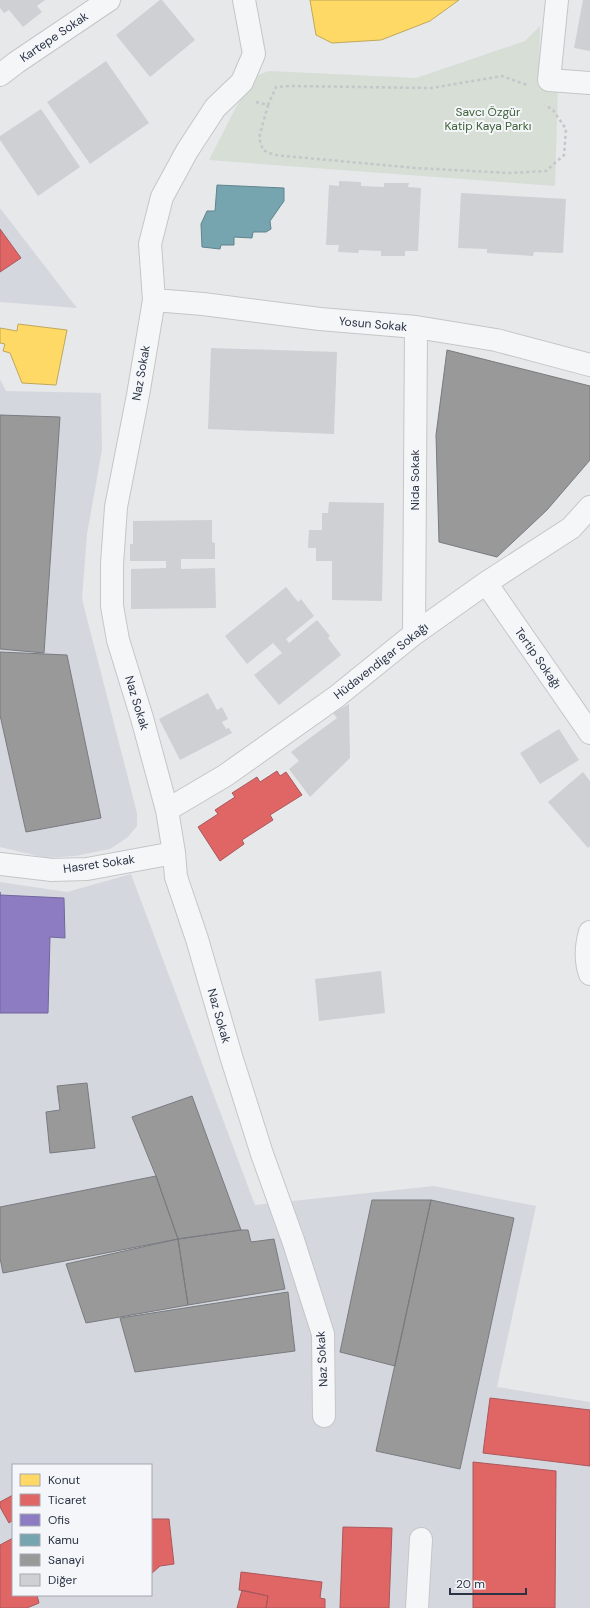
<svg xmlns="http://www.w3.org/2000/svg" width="590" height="1608" viewBox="0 0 590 1608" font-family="'DM Sans',sans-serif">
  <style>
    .built { fill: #d4d7dd; fill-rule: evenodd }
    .green { fill: #d6ded6 }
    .homes { fill: #ffd966; stroke: #bfa85c }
    .shops { fill: #e06666; stroke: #aa575c }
    .offices { fill: #8e7cc3; stroke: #70669d }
    .public { fill: #76a5af; stroke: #60838f }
    .industry { fill: #999; stroke: #787b80 }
    .building { fill: #ced0d3 }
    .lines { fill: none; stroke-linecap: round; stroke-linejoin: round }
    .minor-casing { stroke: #c4c6c8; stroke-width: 24 }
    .path { stroke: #c5c6ca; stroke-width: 2.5; stroke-dasharray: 3 3; stroke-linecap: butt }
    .minor { stroke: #f5f6f7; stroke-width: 22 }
    .labels { text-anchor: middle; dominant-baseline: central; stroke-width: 4; stroke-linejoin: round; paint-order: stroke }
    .street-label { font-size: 12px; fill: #2b3445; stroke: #f4f6f9 }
    .park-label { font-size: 12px; fill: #3f6138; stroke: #f4f6f9 }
  </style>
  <rect width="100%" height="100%" fill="#e6e8ea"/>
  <path class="built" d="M0 208 77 308 0 302Z
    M0 379 6 391 101 393 102 450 87 534 82 599 137 813V826L128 837 110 849 75 856 46 858 0 847Z
    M131 874 255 1205 434 1186 536 1206 497 1387 590 1402V1608H0V882L67 892ZM13 1465H151V1595H13Z"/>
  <path class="green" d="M540 26 539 84H558L555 186 209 160 235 109 251 83 258 75 269 71 416 78 525 41Z"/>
  <path class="homes" d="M310 0H459L430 21 381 40 332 43 316 35Z
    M18 324 67 330 56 385 22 383 10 353 3 351 5 344 0 343V328L17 331Z"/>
  <path class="shops" d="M0 229 21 258 0 272Z
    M277 771 280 776 286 772 302 795 270 815 273 820 242 840 244 844 220 861 198 827 218 814 215 810 235 797 232 793 257 777 260 782Z
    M490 1398 590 1410V1466L483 1453Z
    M473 1462 556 1471 555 1608H473Z
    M13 1495V1520L9 1523 0 1507V1502Z
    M151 1519H169L174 1564 160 1566 151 1574Z
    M343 1527 392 1528 389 1608H340Z
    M13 1538V1595H37L39 1603 27 1608H0V1545Z
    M241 1572 322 1582 320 1598 325 1599V1608H266L268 1596 239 1590Z
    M242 1590 268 1596 266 1608H237Z"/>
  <path class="offices" d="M0 892V895L64 898 65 938 50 937 48 1013H0Z"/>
  <path class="public" d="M217 185 284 188V201L270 221 271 229 266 232H253L252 238 234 237V245H221L220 249 202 247 201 224 207 211H215Z"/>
  <path class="industry" d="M447 350 590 386V460L547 510 497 557 439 542 436 435Z
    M0 415 60 417 44 653 0 649Z
    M0 652 67 655 101 818 26 832 0 715Z
    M87 1083 95 1148 50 1153 46 1112 60 1110 57 1086Z
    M192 1096 241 1230 178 1239 156 1176 132 1117Z
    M156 1176 178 1239 3 1273 0 1258V1207Z
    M372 1200H431L395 1366 340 1352Z
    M431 1200 514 1218 460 1469 376 1451Z
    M241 1230H248L251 1242 274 1239 285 1289 188 1305 178 1239Z
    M178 1239 188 1305 86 1323 66 1264Z
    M288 1292 295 1351 135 1372 120 1318Z"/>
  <path class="building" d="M0 0H45L37 6 42 12 23 27 9 10 4 13 0 8Z
    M160 0H162L195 40 150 77 116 35Z
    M583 0H590V51L574 48Z
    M106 61 149 123 90 164 47 102Z
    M41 109 80 167 38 196 0 140V136Z
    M339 181 361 182V186L384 187V183H409L408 187 421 188 418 251H405V256H381V251L359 250 358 253 338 252 339 245H326L329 185 339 186Z
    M461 193 566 199 563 253 534 252 533 256 487 253V249L458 248Z
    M211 348 337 352 334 434 208 429Z
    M329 502 384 503 382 601 332 600V561H316V548H308L309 530H322V513H328Z
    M212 520V542L215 543V559H181V569L215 568 216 608 131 609V569L166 568V561H130V544H133V521Z
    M286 587 298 602 301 599 314 616 286 639 289 643 317 620 330 636 328 638 341 655 279 705 254 675 282 653 273 643 247 664 225 636Z
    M208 693 217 710 222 707 228 719 222 722 226 729 229 728 232 733 180 760 159 719Z
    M349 704 350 758 310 797 289 769 299 761 291 752 337 718 333 713Z
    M559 729 579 760 540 784 520 753Z
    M583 772 590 781V846L588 848 548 802Z
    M381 971 385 1013 319 1021 315 979Z"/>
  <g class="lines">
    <g class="minor-casing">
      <path id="minor" d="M244 0 254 54 242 82 215 108 187 151 162 197 150 244 154 300 138 395 116 507 112 564V606L118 640 142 718 167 810 174 853 176 877 197 939 231 1056 262 1154 293 1240 323 1334 324 1416
        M557 0 549 80 590 83
        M0 75 17 62 109 0
        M154 300 203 304 320 319 416 327 496 340 590 365
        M486 583 590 733
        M414 634 416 327
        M167 810 226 775 336 697 414 634 486 583 571 528 590 507
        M0 864 52 870 87 869 174 853
        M590 932C586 946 585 960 590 974
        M417 1608 421 1539"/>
    </g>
    <path class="path" d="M256 102 268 105 276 87 290 86 432 88 502 76 527 85
      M268 105 259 138 263 150 274 155 416 168 509 173 546 171 564 155 566 129 553 110 545 105"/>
    <use href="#minor" class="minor"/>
  </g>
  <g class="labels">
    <g class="street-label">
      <text transform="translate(54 37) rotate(-34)">Kartepe Sokak</text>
      <text transform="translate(373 324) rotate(5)">Yosun Sokak</text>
      <text transform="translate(141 373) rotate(-80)">Naz Sokak</text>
      <text transform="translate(415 480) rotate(-90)">Nida Sokak</text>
      <text transform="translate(538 658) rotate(55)">Tertip Sokağı</text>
      <text transform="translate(381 661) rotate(-38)">Hüdavendigar Sokağı</text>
      <text transform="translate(137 703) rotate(73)">Naz Sokak</text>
      <text transform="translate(99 864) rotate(-8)">Hasret Sokak</text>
      <text transform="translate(219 1016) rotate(74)">Naz Sokak</text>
      <text transform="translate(322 1359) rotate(-93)">Naz Sokak</text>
    </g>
    <g class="park-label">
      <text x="488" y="112">Savcı Özgür<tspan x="488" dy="14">Katip Kaya Parkı</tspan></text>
    </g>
  </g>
  <rect x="12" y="1464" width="140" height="132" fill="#f4f6f9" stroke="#a4a8b1"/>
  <rect x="20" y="1474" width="20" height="12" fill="#ffd966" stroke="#a4a8b1"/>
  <text x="48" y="1484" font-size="12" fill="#2b3445">Konut</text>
  <rect x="20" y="1494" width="20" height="12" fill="#e06666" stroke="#a4a8b1"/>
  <text x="48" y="1504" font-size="12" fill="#2b3445">Ticaret</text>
  <rect x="20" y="1514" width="20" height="12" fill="#8e7cc3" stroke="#a4a8b1"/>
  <text x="48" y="1524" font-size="12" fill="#2b3445">Ofis</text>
  <rect x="20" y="1534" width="20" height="12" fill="#76a5af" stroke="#a4a8b1"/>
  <text x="48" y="1544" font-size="12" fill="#2b3445">Kamu</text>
  <rect x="20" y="1554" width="20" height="12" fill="#999999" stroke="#a4a8b1"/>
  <text x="48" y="1564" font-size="12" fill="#2b3445">Sanayi</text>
  <rect x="20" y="1574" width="20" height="12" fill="#ced0d3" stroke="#a4a8b1"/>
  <text x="48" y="1584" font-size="12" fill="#2b3445">Diğer</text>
  <path d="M450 1588v6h76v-6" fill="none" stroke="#2b3445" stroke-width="2"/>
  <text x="456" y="1588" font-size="12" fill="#2b3445" stroke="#f4f6f9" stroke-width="3" paint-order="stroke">20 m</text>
</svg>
